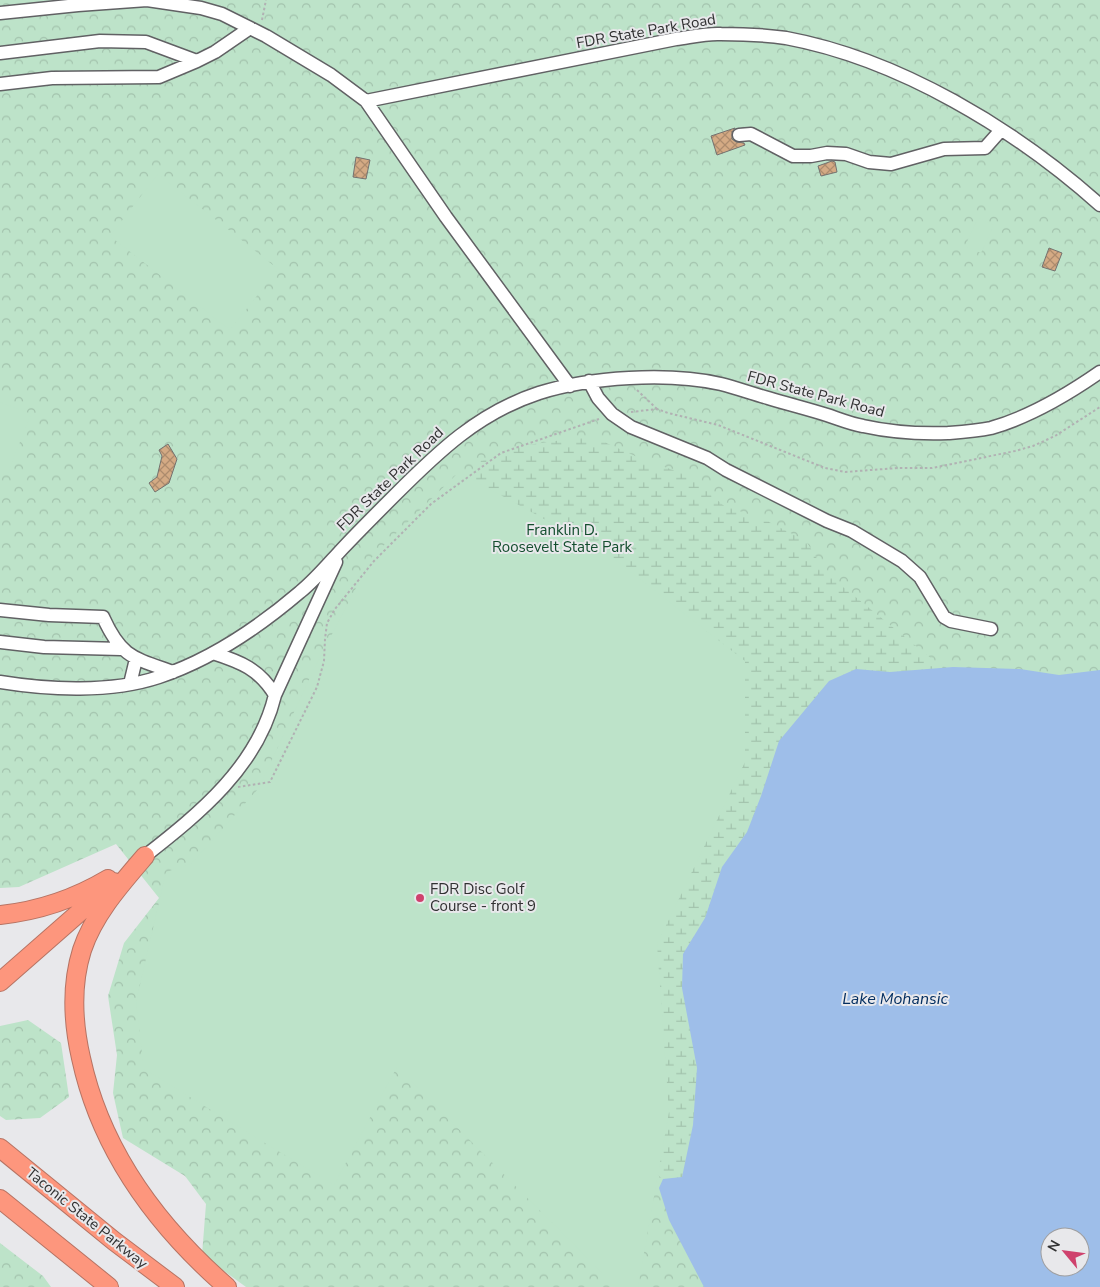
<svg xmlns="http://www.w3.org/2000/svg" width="1100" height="1287" viewBox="0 0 1100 1287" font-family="'Nunito Sans',sans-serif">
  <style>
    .forest { fill: url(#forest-crowns); fill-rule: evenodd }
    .wetland { fill: url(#wetland-marsh) }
    .garden { fill: #bde3c9 }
    .water { fill: #9ebee9; fill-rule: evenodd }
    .building { fill: url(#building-cross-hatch); stroke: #747270 }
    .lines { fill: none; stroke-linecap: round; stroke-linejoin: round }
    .minor-casing { stroke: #616164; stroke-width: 15 }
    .highway-casing { stroke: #b67363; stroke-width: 20 }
    .path { stroke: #b1b1b3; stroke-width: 2; stroke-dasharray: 2.5 2.5; stroke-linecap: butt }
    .minor { stroke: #fff; stroke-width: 12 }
    .highway { stroke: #fd967d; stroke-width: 18 }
    .poi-dot { fill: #cf416d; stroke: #e8e8eb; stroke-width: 2 }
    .labels { text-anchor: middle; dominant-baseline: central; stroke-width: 4; stroke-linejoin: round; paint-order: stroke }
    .street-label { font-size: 15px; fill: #313132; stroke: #e8e8eb }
    .park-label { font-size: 15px; fill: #134e2e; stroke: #e8e8eb }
    .poi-label { font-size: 15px; fill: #313132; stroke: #e8e8eb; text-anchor: start }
    .water-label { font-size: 16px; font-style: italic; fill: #032e60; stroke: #e8e8eb }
  </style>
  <defs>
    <pattern id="forest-crowns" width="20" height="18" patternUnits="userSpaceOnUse" patternTransform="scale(1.25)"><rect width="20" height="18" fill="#bde3c9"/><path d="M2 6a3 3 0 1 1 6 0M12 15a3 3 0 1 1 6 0" fill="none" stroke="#a3c3ad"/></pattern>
    <pattern id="wetland-marsh" width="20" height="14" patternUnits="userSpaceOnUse" patternTransform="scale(1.25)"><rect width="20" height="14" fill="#bde3c9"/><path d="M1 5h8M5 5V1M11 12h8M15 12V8" fill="none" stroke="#a3c3ad"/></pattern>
    <pattern id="building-cross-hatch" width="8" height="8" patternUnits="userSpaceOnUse" patternTransform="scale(1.25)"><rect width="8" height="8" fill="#d4aa84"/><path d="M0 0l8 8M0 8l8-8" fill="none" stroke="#ad8b6d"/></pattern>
  </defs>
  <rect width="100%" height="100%" fill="#e8e8eb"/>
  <path class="forest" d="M0 0H1100V1287H246L202 1255 206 1204 185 1176 123 1138 113 1093 117 1055 108 996 124 943 159 898 116 844 19 887 0 888ZM1050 1237H1080V1267H1050Z
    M28 1020 61 1043 69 1097 40 1118 6 1120 0 1116V1026Z
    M0 1243 43 1276 51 1287H0Z"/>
  <path class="wetland" d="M591 436 635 456 689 476 723 505 767 521 806 541 826 573 943 668 890 672 856 669 761 796 747 832 722 867 705 918 683 954 691 1028 697 1068 693 1125 682 1177 663 1179 639 1161 467 497 481 461 527 445Z"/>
  <path class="garden" d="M158 174 278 269 230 330 110 236Z
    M978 218 994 225 981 253 965 246Z
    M0 402 31 414 7 475 0 473Z
    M459 472 609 555 745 661V762L657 944 669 1112 638 1287H616L397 1067 334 1185 144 1069 136 1002 166 872 191 864 259 788 313 671 372 557Z"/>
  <path class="water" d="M953 667 1020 669 1059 675 1100 670V1287H704L669 1220 659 1188 663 1179 682 1177 693 1125 697 1068 682 988 683 954 705 918 722 867 747 832 761 796 779 741 829 681 856 669 890 672ZM1050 1237H1080V1267H1050Z"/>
  <path class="building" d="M735 128 732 132V139L736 142 744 143 745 145 717 155 711 136Z
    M356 157 370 160 366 179 353 177Z
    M832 161 835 162 837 172 821 176 818 166Z
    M1049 248 1062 253 1055 271 1042 267Z
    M168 444 177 459 169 483 155 492 149 483 157 477 162 456 159 450Z"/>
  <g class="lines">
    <g class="minor-casing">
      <path id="minor" d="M0 13 78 5 147 0 201 8 222 14 266 36 331 75 366 101 446 217 570 386
        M0 53 100 41 146 42 197 61 215 52 250 28
        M0 84 52 78 159 77 197 61
        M366 101 676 39C691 37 707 33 721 34 742 34 765 35 786 38 899 59 1015 129 1100 205
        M739 135 751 134 793 156H811L827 153 846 154 869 162 891 164 944 149 985 148 1001 130
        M589 381 598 398 612 414 631 427 707 458 726 470 827 521 852 531 902 561 920 577 944 617 951 621 991 629
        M0 610 49 615 103 617C121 657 133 658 173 672
        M0 642 44 647 121 649
        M213 653C241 662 259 669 275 695
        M0 682C49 690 111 693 159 677 210 660 259 627 300 592 316 579 329 563 343 548 360 530 377 513 395 495 438 452 478 413 539 393 590 377 668 372 721 384 737 388 753 394 768 398 788 404 808 409 827 415 839 419 851 424 863 426 890 432 920 434 948 433 962 432 977 431 991 428 1030 417 1067 395 1100 372
        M130 684 136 659
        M145 856C200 813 258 766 275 695L336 562"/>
    </g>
    <g class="highway-casing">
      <path id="highway" d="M145 856C121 884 94 914 82 950 71 985 73 1023 81 1058 101 1151 157 1226 227 1287
        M0 915C38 911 76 898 108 879
        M0 982 114 882
        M0 1148 114 1241 175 1287
        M0 1199 109 1287"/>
    </g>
    <path class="path" d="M262 20 266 0
      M637 390 657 409
      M631 412 657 409 668 413 718 425 825 468 845 472 898 468H932L1015 451 1033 446 1055 436 1100 407
      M238 787 270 782 317 687 324 661 325 639 327 623 335 609 374 561 431 504 501 453 599 419"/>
    <use href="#minor" class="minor"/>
    <use href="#highway" class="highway"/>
  </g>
  <circle class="poi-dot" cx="420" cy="898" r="5"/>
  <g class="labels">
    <g class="street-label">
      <text transform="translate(646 31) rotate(-10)">FDR State Park Road</text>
      <text transform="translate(816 394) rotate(15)">FDR State Park Road</text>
      <text transform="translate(390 479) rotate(-44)">FDR State Park Road</text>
      <text transform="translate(87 1218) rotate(39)">Taconic State Parkway</text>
    </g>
    <g class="park-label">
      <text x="562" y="530">Franklin D.<tspan x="562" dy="17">Roosevelt State Park</tspan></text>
    </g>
    <g class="poi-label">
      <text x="430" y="889">FDR Disc Golf<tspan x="430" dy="17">Course - front 9</tspan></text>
    </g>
    <g class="water-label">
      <text x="895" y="999">Lake Mohansic</text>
    </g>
  </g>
  <g transform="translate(1065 1252) rotate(299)"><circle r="24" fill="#e8e8eb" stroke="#9f9fa1"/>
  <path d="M0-4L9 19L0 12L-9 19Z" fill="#cf416d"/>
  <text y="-8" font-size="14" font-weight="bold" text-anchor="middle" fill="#313132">N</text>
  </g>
</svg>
